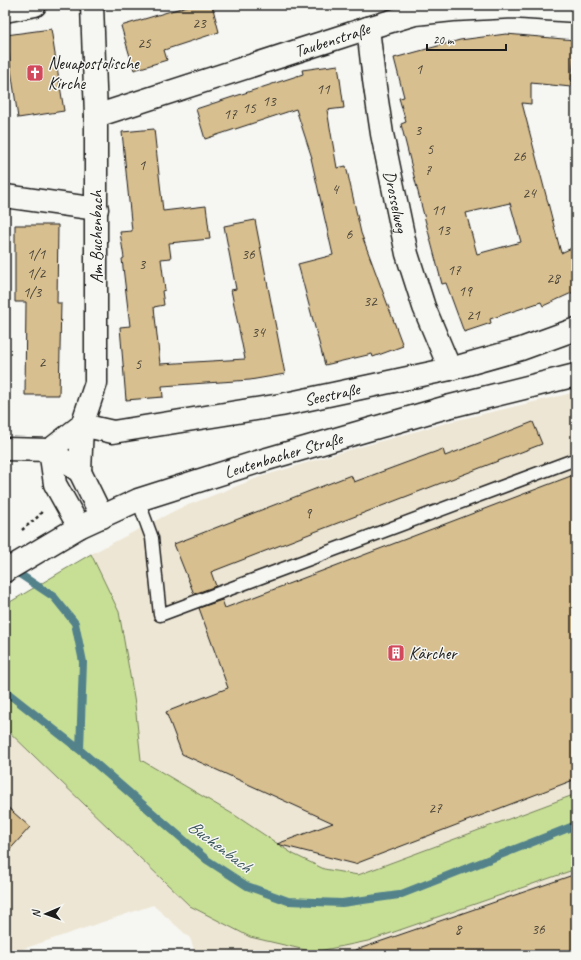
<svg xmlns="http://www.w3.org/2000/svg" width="581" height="960" viewBox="0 0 581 960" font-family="Caveat,sans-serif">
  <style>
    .built { fill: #ede6d4 }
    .green { fill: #c7df95; stroke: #727e58 }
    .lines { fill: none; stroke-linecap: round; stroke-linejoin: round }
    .stream { stroke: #53828b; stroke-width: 8 }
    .building { fill: #d8bf8f; stroke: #1c1c1c; fill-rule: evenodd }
    .service-casing { stroke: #1c1c1c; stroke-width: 15 }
    .minor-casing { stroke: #1c1c1c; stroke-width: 25 }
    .tertiary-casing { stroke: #1c1c1c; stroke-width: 25 }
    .path { stroke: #1c1c1c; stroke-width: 2.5; stroke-dasharray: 3 3; stroke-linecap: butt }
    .service { stroke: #f6f6f2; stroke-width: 12 }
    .minor { stroke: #f6f6f2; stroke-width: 22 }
    .tertiary { stroke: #f6f6f2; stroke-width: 22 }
    .labels { text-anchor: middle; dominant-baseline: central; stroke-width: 3; stroke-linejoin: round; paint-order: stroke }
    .number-label { font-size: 15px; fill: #4b4539 }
    .street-label { font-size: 17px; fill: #1c1c1c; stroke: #f6f6f2 }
    .poi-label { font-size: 17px; fill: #1c1c1c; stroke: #f6f6f2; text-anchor: start }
    .water-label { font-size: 18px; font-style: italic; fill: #3c585d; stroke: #f6f6f2 }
  </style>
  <rect width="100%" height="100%" fill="#f6f6f2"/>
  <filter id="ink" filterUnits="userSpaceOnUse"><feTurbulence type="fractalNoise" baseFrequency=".025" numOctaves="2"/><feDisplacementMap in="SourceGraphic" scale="8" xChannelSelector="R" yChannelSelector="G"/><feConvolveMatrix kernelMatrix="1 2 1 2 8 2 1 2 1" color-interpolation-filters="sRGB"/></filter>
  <g filter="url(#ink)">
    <path class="built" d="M576 392V794L358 875 324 869 293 854 236 816 141 760 135 704 119 612 91 554 178 509 260 477 342 452 453 421Z
      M5 728 190 906 368 941 576 869V955H196L190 938 153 905 5 955Z"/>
    <path class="green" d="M91 554 119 612 135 704 141 760 236 816 293 854 324 869 358 875 576 794V869L368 941 314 952 250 937 190 906 5 728V605Z"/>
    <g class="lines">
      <path class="stream" d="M12 569 54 597 75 623 83 662 80 750 207 860 247 886 288 901 342 903 399 895 576 825
        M5 691 80 750"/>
    </g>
    <path class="building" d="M191 5H212L219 32 164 50 167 60 134 70 121 26Z
      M51 29 64 111 18 118 6 35Z
      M506 34 575 40 571 87 531 83V104L522 103 561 253 576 246V291L543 306 541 302 490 319 491 323 464 332 446 283 442 284 421 204 401 124 406 122 399 98 404 97 394 58 460 40ZM510 203 521 242 477 254 466 213Z
      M338 65 344 108 327 110 337 168 346 166 361 233 403 346 373 357 372 354 325 365 298 264 333 255 311 158H312L296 109 205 139 196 109 303 74 302 70Z
      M154 129 163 211 206 206 210 239 169 243 171 258 161 259 165 290 162 291 164 305 154 307 160 364 245 359 231 290 236 289 224 226 255 220 285 374 250 380 162 386 163 397 126 400 120 327 130 326 122 259 124 258 120 232 132 231 122 132Z
      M15 225H58L57 303H61L59 395H25L26 302H15Z
      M533 422 542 444 211 572 216 586 194 594 174 544 351 475 354 482 443 449 445 456Z
      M576 474V779L355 864 277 844 333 823 182 754 166 712 228 688 199 608 222 600 225 608Z
      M5 805 30 827 5 855Z
      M576 874V955H351L350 952Z"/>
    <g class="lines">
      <g class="service-casing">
        <path id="service" d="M138 500 152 538 160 615 576 459"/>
      </g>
      <g class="minor-casing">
        <g id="minor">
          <path d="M5 11 35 5"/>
          <path id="s1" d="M368 28 374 80 382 134 407 254 424 307 450 369"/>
          <path id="s2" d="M96 116 368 28 415 14 453 10 513 7 576 11"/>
          <path d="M5 196 97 209"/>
          <path d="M5 449 50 450"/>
          <path d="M50 450 82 425 96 383V116L92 5"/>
          <path d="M50 450 80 472 102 517"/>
          <path d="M50 450 55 484 79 527"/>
          <path id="s3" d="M80 472 82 425 113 432 281 405 450 369 521 349 576 329"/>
        </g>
      </g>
      <g class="tertiary-casing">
        <g id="tertiary">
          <path id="s4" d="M5 571 79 527 138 500 267 459 447 407 576 375"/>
        </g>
      </g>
      <path class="path" d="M22 530 40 515 42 510"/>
      <use href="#service" class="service"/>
      <use href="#minor" class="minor"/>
      <use href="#tertiary" class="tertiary"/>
    </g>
  </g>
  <defs>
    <g id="church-square" transform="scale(0.9)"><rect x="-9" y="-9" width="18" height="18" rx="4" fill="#d1495b" stroke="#f6f6f2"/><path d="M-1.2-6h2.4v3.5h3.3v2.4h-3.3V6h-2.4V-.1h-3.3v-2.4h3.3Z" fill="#fff"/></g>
    <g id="building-square" transform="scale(0.9)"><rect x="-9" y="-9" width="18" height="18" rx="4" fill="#d1495b" stroke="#f6f6f2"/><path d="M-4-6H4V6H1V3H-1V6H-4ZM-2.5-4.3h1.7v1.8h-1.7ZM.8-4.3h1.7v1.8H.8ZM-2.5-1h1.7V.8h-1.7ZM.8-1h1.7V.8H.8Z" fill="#fff"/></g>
  </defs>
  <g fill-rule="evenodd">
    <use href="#church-square" x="35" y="73"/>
    <use href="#building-square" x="396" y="653"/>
  </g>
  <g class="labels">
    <g class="number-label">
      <text x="199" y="23">23</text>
      <text x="144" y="43">25</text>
      <text x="419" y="69">1</text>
      <text x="323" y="89">11</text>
      <text x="269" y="101">13</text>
      <text x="249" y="108">15</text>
      <text x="230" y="114">17</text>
      <text x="418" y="130">3</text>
      <text x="430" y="149">5</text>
      <text x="519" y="156">26</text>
      <text x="142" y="165">1</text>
      <text x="428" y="170">7</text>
      <text x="335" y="189">4</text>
      <text x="529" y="193">24</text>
      <text x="438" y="210">11</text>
      <text x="443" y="230">13</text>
      <text x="349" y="234">6</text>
      <text x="36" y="254">1/1</text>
      <text x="248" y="254">36</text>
      <text x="142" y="264">3</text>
      <text x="454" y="270">17</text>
      <text x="36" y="273">1/2</text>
      <text x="553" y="278">28</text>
      <text x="465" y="291">19</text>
      <text x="32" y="292">1/3</text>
      <text x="370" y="301">32</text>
      <text x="473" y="315">21</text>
      <text x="258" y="332">34</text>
      <text x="42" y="362">2</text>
      <text x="138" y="364">5</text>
      <text x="308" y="513">9</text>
      <text x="435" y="808">27</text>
      <text x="458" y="929">8</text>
      <text x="538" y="929">36</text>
    </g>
    <g class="street-label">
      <text stroke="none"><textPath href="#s2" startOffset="248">Taubenstraße</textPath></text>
      <text stroke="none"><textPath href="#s1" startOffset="176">Drosselweg</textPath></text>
      <text transform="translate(96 237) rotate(-90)">Am Buchenbach</text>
      <text stroke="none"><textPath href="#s3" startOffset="301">Seestraße</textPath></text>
      <text stroke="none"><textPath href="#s4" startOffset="303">Leutenbacher Straße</textPath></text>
    </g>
    <g class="poi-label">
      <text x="48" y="63">Neuapostolische<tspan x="48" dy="20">Kirche</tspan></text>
      <text x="409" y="653">Kärcher</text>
    </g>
    <g class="water-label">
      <text transform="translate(220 846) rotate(37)">Buchenbach</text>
    </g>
  </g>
  <rect width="581" height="960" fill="none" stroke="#f6f6f2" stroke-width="20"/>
  <rect x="10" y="10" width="561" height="940" fill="none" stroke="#1c1c1c" stroke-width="1.5" filter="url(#ink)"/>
  <g transform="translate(46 914) rotate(268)" stroke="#f6f6f2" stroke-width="3" paint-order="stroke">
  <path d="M0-3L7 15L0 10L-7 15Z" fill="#1c1c1c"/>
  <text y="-6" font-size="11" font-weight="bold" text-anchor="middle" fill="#1c1c1c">N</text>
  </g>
  <path d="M427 44v6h79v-6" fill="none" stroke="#1c1c1c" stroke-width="2"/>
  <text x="433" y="44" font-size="12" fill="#1c1c1c" stroke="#f6f6f2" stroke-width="3" paint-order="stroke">20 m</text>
</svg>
